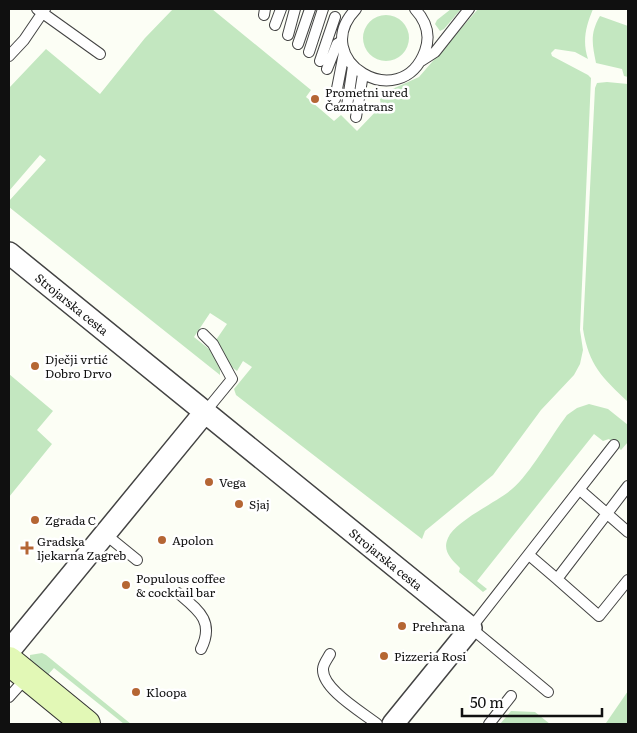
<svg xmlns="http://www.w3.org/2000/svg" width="637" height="733" viewBox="0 0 637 733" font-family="Literata,serif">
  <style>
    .green { fill: #c3e7c0 }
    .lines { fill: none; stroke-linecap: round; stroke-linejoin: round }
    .lane-casing { stroke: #434343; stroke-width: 12 }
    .street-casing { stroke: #434343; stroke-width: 24 }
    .secondary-casing { stroke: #323232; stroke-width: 30 }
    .lane { stroke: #fff; stroke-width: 10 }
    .street { stroke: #fff; stroke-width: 21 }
    .secondary { stroke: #e2f8b6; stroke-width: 28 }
    .poi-dot { fill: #b56634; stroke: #fff; stroke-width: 2 }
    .labels { text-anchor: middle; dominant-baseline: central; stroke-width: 5; stroke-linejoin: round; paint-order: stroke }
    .poi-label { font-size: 12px; fill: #101010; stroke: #fff; text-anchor: start }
    .street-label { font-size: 12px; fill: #101010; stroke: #fff }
  </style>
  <rect width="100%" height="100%" fill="#fcfef5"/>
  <path class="green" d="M173 9H212L311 90 306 97 334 121 341 115 357 131 381 106 380 99 388 91 419 77 478 9H593C586 26 582 41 588 59L575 52 555 49 551 53 552 56 588 75 591 78 580 330 583 350 580 364 574 375 541 410 493 475 425 531 422 539 236 395 234 389 252 367 243 361 237 371 229 365 216 340 227 324 210 313 194 337 209 349 210 348 220 368V375L9 207V201L46 160 40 155 9 191V88L46 49 100 94 145 38Z
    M451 9H461L444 29 440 31 435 24 437 20Z
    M363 38a23 23 0 1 1 46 0a23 23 0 1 1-46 0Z
    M600 16 628 26V77L624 76 622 69 596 63C592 44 590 33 600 16Z
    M607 82 628 84V402C602 377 589 366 583 329L595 88 597 83Z
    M9 374 53 411 37 430 52 444 9 497Z
    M589 404 608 409 628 425V442L621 450 609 439 603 441 594 434 477 581 487 589 483 592 459 572 460 568C451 559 442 551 448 538 455 521 497 502 512 489 530 474 551 436 567 415L577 408Z
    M42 653 46 655 131 724H124L54 668 45 678 30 661V655Z
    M628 691V724H605L606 723Z
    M511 711 535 712 550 724H500Z"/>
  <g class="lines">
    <g class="lane-casing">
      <path id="lane" d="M37 9 100 54
        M356 9C307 60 401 116 425 51 431 35 426 21 415 9
        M264 15 265 9
        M275 25 281 9
        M288 35 295 9
        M298 44 310 9
        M309 52 323 9
        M9 56 24 40 45 9
        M320 61 335 17
        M421 61 435 52 469 9
        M327 69 337 44 342 41
        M335 99 344 53
        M347 106 353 66
        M356 117 363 74
        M203 334 213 344 232 379 205 412
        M580 490 628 532
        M105 534 137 560
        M529 555 557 579 628 486
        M557 579 599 616 628 580
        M178 593C198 610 215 621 201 649
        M330 654C328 658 323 664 323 669 322 689 362 712 377 724
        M548 692 471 628 614 445
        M9 697 27 677
        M489 724 511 696"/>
    </g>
    <g class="street-casing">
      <path id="street" d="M9 253 471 628 393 724
        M9 651 205 412"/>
    </g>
    <g class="secondary-casing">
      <path id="secondary" d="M9 661 86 724"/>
    </g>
    <use href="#lane" class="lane"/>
    <use href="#street" class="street"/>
    <use href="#secondary" class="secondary"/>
  </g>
  <g class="poi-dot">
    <circle cx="315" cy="99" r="5"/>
    <circle cx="35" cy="366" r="5"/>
    <circle cx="209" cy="482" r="5"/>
    <circle cx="239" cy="504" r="5"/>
    <circle cx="35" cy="520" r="5"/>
    <circle cx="162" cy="540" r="5"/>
    <path d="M24.5 540.5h5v5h5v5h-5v5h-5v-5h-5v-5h5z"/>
    <circle cx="126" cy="585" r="5"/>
    <circle cx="402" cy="626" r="5"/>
    <circle cx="384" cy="656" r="5"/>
    <circle cx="136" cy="692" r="5"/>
  </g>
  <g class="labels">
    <g class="poi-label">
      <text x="325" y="92">Prometni ured<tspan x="325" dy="14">Čazmatrans</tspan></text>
      <text x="45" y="359">Dječji vrtić<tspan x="45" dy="14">Dobro Drvo</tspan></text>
      <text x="219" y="482">Vega</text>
      <text x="249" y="504">Sjaj</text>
      <text x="45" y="520">Zgrada C</text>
      <text x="172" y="540">Apolon</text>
      <text x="37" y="541">Gradska<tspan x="37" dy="14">ljekarna Zagreb</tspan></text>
      <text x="136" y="578">Populous coffee<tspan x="136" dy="14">&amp; cocktail bar</tspan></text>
      <text x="412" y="626">Prehrana</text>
      <text x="394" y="656">Pizzeria Rosi</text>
      <text x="146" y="692">Kloopa</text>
    </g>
    <g class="street-label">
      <text transform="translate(72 304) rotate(39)">Strojarska cesta</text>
      <text transform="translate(386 559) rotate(39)">Strojarska cesta</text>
    </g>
  </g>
  <rect width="637" height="733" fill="none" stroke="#101010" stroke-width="20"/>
  <path d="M462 708v8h140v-8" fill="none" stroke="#101010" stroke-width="2.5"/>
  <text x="470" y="708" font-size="15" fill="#101010" stroke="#ffffff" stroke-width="4" paint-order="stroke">50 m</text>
</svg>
